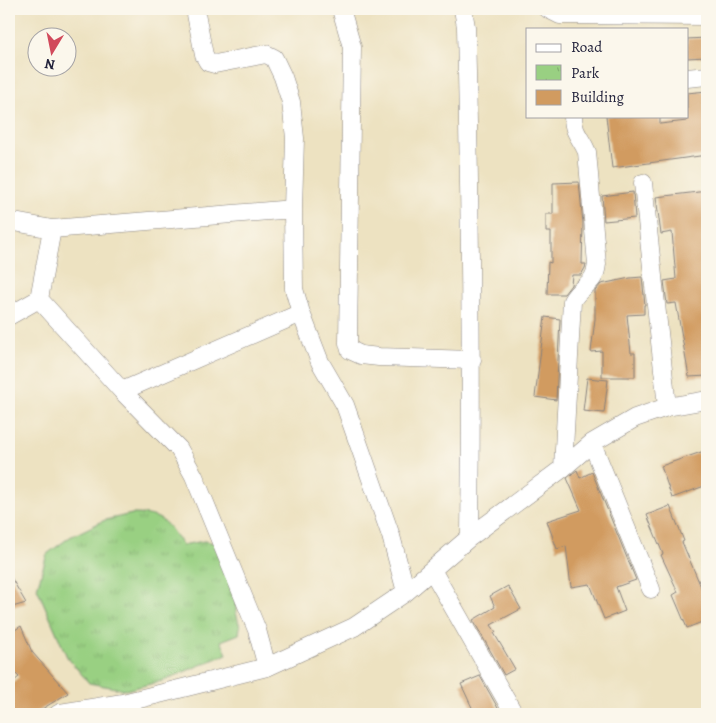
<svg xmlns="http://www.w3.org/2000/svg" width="716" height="723" viewBox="0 0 716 723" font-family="Alegreya,serif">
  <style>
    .park { fill: url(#park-tufts); stroke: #5e795e }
    .building { fill: #d19b60 }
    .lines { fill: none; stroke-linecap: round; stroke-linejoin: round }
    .street-casing { stroke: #88827e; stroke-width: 19 }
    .street { stroke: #fff; stroke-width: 18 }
  </style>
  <defs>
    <pattern id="park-tufts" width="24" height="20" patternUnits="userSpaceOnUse" patternTransform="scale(1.25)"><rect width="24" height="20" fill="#99d082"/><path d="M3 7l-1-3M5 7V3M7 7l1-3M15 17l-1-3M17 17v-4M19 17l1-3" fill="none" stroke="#84b271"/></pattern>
  </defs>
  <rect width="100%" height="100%" fill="#fbf7ec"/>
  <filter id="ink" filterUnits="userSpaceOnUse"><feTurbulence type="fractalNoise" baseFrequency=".02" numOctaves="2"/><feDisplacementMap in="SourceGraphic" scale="10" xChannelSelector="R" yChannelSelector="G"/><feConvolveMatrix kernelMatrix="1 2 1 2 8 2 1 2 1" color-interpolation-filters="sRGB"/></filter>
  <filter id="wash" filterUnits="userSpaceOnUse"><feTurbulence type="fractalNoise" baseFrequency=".0096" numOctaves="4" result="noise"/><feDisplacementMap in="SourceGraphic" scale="20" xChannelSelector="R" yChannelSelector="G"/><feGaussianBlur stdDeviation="1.12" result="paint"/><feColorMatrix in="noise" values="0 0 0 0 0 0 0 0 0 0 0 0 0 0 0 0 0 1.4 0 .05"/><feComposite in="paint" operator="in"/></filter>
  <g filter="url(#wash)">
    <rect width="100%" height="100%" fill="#ede2c1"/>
    <path class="park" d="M132 514C162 514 166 521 182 545L204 541 215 543 236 596V613L240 627 239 634 221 641 227 654 162 681 126 690 89 683 67 657 37 588 47 554 70 537 105 520Z"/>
    <g id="blocks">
      <path class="building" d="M706 38 707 57 687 58V39Z
        M707 91V155L612 168 606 116H660V124L687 121V93Z
        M579 182 583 223 582 264H586L585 268 581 275H572L571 285 564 294H547L548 262 551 263V232H546V214H553V183Z
        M707 191V376L689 377 676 303 667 304 664 281 676 279 672 232 661 234 656 197Z
        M633 192 635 218 604 221 602 196Z
        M642 277 645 305H644V314L627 315 631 353H635V377H602V351L591 352 595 319V291L601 284 630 278Z
        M545 317 560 319 556 400 535 397Z
        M587 378 608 380 604 413 583 411Z
        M707 450V468L702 470 707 485 672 498 661 466Z
        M577 470 580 478 592 472 636 580 616 587 625 611 604 619 590 584 571 587 566 546 557 549 547 521 581 510 567 478Z
        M670 506 684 541 682 542 707 601V620L687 628 673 595 678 592 661 555 663 554 647 515Z
        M9 574 26 603 9 608Z
        M508 586 521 609 491 625 496 632 494 633 515 669 504 675 473 620 495 607 490 596Z
        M21 626 32 652 68 693 34 714H9V685L19 677 9 667V634Z
        M480 676 499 710 501 714H475L461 684Z"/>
    </g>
  </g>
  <g filter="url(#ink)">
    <use href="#blocks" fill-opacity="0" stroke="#88827e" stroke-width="1"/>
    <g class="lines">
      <g class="street-casing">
        <path id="street" d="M195 9 204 55 208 62 215 64 266 54 274 58 283 77 291 102 295 138 293 209 294 289 301 313 320 362 345 405 391 536 406 592
          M341 9 352 47 348 343 350 350 361 355 379 357 472 360
          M463 9 466 27C470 197 472 367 470 537
          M548 9 560 15 707 16
          M687 78 707 76
          M643 183 667 407
          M9 221 52 229 293 209
          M39 299 52 229
          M9 316 39 299 122 391 301 313
          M122 391 179 449 194 476 257 630 267 667
          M592 443 651 589
          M563 468 572 301C581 284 595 286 597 264L587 152C581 137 573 134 573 116
          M432 570 514 714
          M58 714 60 713 123 703 267 667 354 627 406 592 470 537 563 468 592 443 635 418 667 407 707 400"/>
      </g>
      <use href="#street" class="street"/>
    </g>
  </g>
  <rect width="716" height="723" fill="none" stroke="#fbf7ec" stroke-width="30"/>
  <rect x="526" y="28" width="162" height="90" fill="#fbf7ec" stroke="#a4a2a5"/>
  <rect x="536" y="44" width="25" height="8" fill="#ffffff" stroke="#a4a2a5"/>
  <text x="571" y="52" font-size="15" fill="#22223b">Road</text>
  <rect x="536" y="65" width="25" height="15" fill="url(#park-tufts)" stroke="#a4a2a5"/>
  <text x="571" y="78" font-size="15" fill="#22223b">Park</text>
  <rect x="536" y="90" width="25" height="15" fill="#d19b60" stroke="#a4a2a5"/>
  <text x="571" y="102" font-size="15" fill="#22223b">Building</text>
  <g transform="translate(52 52) rotate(190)"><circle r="24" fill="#fbf7ec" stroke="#a4a2a5"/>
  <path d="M0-4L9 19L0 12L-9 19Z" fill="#d1495b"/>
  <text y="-8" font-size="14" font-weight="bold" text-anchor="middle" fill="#22223b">N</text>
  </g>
</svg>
